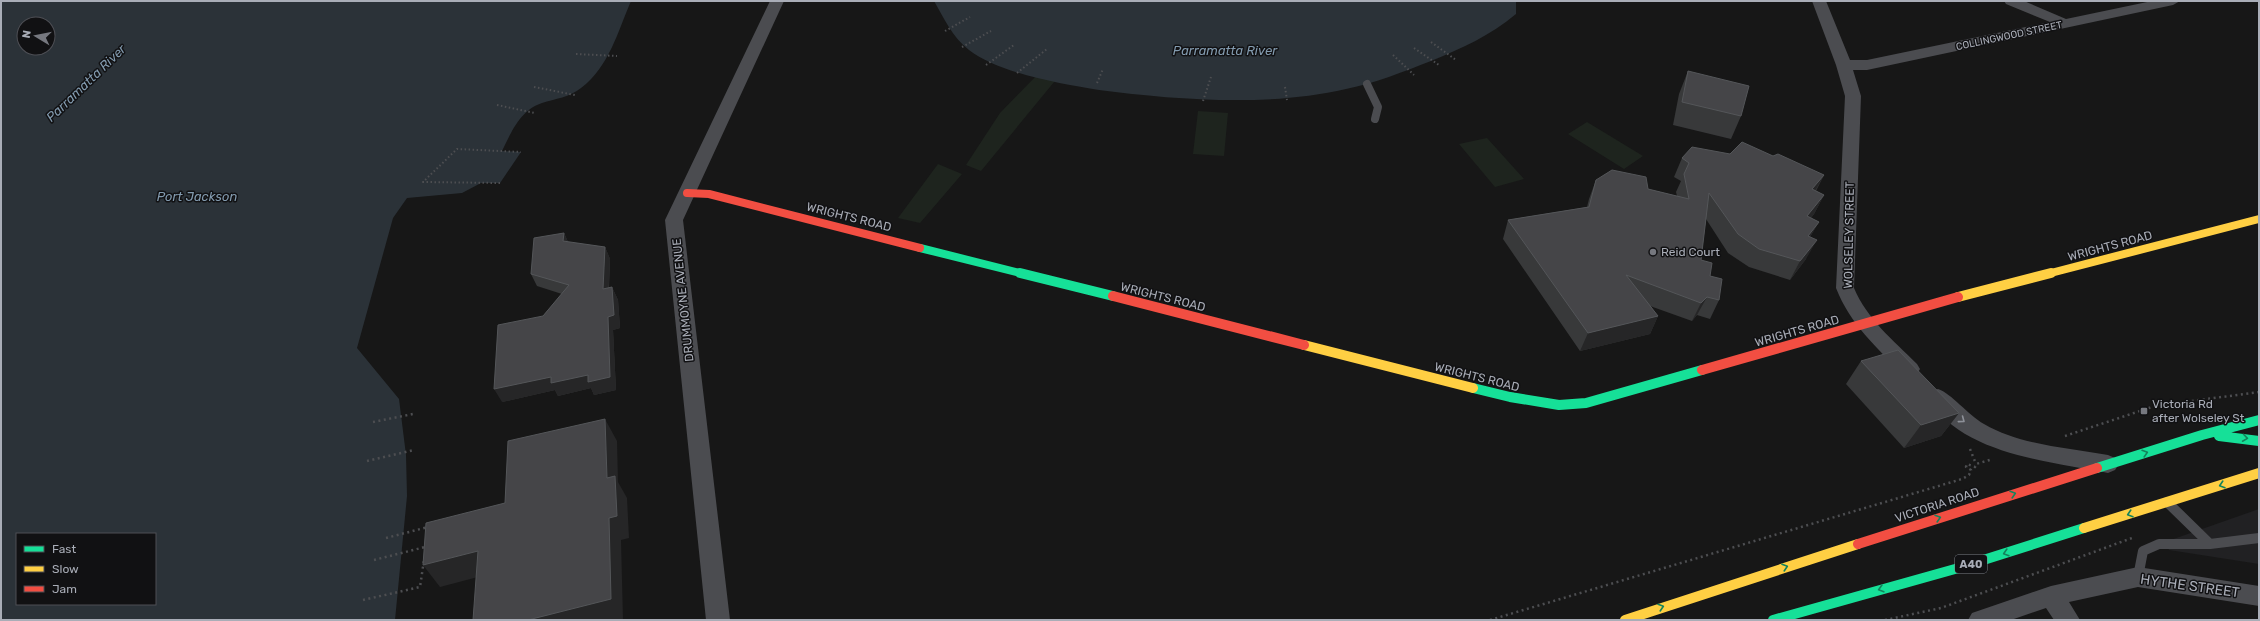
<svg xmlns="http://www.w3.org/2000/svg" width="2260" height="621" viewBox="0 0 2260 621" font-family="Rubik,sans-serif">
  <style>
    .built { fill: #212123 }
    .green { fill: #1e241e }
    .water { fill: #2b3238; fill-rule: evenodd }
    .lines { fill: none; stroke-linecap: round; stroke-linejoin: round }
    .path-far1 { stroke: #4d4e51; stroke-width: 2; stroke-dasharray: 1.5 2.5; stroke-linecap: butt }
    .path { stroke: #4d4e51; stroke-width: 2.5; stroke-dasharray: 2 3.5; stroke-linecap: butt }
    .lane-far1 { stroke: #4b4c50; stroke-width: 8 }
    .lane { stroke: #4b4c50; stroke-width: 10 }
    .street { fill: #4b4c50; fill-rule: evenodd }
    .fast-far1 { stroke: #16e098; stroke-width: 8 }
    .fast { stroke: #16e098; stroke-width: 10 }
    .slow-far1 { stroke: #ffcf43; stroke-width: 8 }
    .slow { stroke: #ffcf43; stroke-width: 10 }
    .jam-far1 { stroke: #f24e42; stroke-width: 8 }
    .jam { stroke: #f24e42; stroke-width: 10 }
    .wall { fill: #38393a }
    .shaded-wall { fill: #262627 }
    .building { fill: #454548; stroke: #545659 }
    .oneway { stroke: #8d9098 }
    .oneway2 { stroke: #14835c }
    .poi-dot { fill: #76787f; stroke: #111113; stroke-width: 1.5 }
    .labels { text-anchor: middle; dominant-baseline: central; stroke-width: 3; stroke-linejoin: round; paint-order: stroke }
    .far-street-label { font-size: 10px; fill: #a9adb7; stroke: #111113 }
    .shield { fill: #111113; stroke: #7b7e86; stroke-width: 1 }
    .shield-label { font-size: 11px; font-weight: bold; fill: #a9adb7 }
    .street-label { font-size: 12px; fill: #a9adb7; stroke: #111113 }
    .poi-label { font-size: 12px; fill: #a9adb7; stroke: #111113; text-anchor: start }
    .water-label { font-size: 13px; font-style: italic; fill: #839baf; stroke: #111113 }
    .near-street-label { font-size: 14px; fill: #a9adb7; stroke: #111113 }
  </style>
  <rect width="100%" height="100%" fill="#171717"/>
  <path class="built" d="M2259 509V564L2169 550 2165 542Z"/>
  <path class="green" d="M1040 72 1059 76 981 171 966 165 1000 113Z
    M1198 111 1228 113 1224 156 1193 154Z
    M1587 122 1643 156 1624 169 1568 134Z
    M1487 138 1524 179 1495 187 1459 144Z
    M938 164 962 174 920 223 898 218Z"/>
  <path class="water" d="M1 1H631C618 31 609 67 581 88 570 97 555 99 542 103 520 110 511 133 502 151L521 152 500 183H481L462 193 407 198 393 218 357 348 399 399 406 455 407 496 395 620H1ZM24 24H48V48H24ZM17 534H155V604H17Z
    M934 1H1516V14C1490 36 1462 48 1431 61 1403 72 1375 83 1346 89 1269 107 1177 100 1099 90 1061 84 999 73 969 50 952 37 944 18 934 1Z"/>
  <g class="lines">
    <path class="path-far1" d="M945 31 970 17
      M1431 42 1456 60
      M962 47 991 31
      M1414 48 1439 65
      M576 54 617 56
      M1393 55 1414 75
      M986 65 1014 45
      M1017 73 1047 49
      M1097 83 1103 69
      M534 87 575 95
      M1285 87 1287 100
      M1203 101 1211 77
      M497 105 535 113
      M500 183 423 182 457 149 521 152"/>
    <path class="path" d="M373 422 413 414
      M2065 436 2155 406 2259 392
      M1970 449 1976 464
      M367 461 414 450
      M386 538 428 527
      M374 560 425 547V549
      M363 600 420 587 424 560
      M1490 620 1962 479 1969 475 1971 470 1966 467 1967 464 1975 467 1976 464 1993 459
      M1885 620 1941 608 2132 538"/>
    <path class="lane-far1" d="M1367 84 1378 107 1375 119"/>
    <path class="lane" d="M2167 502 2210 544
      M2138 577 2143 551 2159 544H2210L2259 538"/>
    <path class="street" d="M770 1H784L683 220 730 620H706L665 220Z
      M1812 1H1826L1850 60H1867L2050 22 2006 4 2004 1H2024L2066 19 2152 1H2180L2173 5 1867 70H1853L1861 96 1854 288C1867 319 1893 340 1917 364L1920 369 1917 374 1910 377 1903 374C1877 348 1850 324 1836 288L1845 96 1836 65Z
      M1938 389C1951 393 1968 415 1984 424 2020 445 2067 448 2108 455L2115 458 2119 464 2115 470 2108 473C2052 462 1958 454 1928 397L1931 391Z
      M2138 567 2259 586V606L2138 587 2069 602 2080 620H2054L2046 608 2011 620H1968L1972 613 2051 586Z"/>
    <path class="fast-far1" d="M920 248 1024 274"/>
    <path class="fast" d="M1020 273 1113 296
      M1473 388 1510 397 1559 405 1586 403 1702 370
      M2219 436 2259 441
      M2097 468 2202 435 2259 420
      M1773 620 1955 569 2084 528"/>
    <path class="slow-far1" d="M2047 274 2259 219"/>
    <path class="slow" d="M1958 297 2051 273
      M1304 345 1473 388
      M2084 528 2259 473
      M1625 620 1858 544"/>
    <path class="jam-far1" d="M687 193 709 194 920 248"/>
    <path class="jam" d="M1113 296 1304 345
      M1702 370 1958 297
      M1858 544 2097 468"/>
  </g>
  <path class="wall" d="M1688 71 1741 116 1731 139 1673 125 1679 94Z
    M1730 154 1773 156 1824 175 1816 191 1824 195 1814 214 1811 218 1819 222 1810 237 1806 259 1790 280 1749 267 1728 253 1706 219 1701 260 1710 276 1719 300 1710 319 1697 315 1692 321 1650 306 1658 316 1650 334 1580 351 1503 239 1508 220 1587 207 1589 199 1596 180 1648 189 1677 196 1676 192 1681 181 1674 177 1682 158Z
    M564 233 568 242 605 247 610 259 609 288 612 287 618 300 620 328 613 330 616 390 594 395 591 388 558 396 555 390 502 402 543 316 562 294 537 286 531 274Z
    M1861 361 1959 413 1941 436 1904 448 1846 384Z"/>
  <path class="shaded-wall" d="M1824 175 1814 193 1812 189Z
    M1824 195 1814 214 1797 235 1807 216Z
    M1819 222 1808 240V236Z
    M564 233 570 246 563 241Z
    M1817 240 1806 259 1790 280 1800 261Z
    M605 247 610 259 608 302 603 289Z
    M612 287 618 300 620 328 613 330 616 390 594 395 591 388 558 396 555 390 502 402 494 389 551 377 588 375 608 317Z
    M1707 297 1697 315 1692 321 1701 303Z
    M1658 316 1650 334 1580 351 1588 333Z
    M1959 413 1941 436 1904 448 1921 425Z
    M605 419 617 441 618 482 627 498 629 538 621 540 623 620H528L607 478Z
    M478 551 493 573 440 587 423 565Z"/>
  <path class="building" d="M1688 71 1749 86 1741 116 1682 102Z
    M1742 142 1773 156 1778 154 1824 175 1812 189 1824 195 1807 216 1819 222 1808 236 1817 240 1800 261 1759 249 1738 234 1709 193 1701 260 1712 263 1710 276 1722 279 1719 300 1707 297 1701 303 1626 275 1658 316 1588 333 1508 220 1589 207 1596 180 1612 170 1646 177 1648 189 1689 199 1684 174 1689 163 1682 158 1692 147 1730 154Z
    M564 233 563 241 605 247 603 289 612 287 614 315 608 317 610 377 588 382V375L551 383V377L494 389 498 325 543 316 569 285 531 274 534 238Z
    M1898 350 1959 413 1921 425 1861 361Z
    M605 419 607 478 615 476 617 516 609 518 611 599 528 620H473L478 551 423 565 426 523 505 503 508 441Z"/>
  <defs><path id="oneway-chevron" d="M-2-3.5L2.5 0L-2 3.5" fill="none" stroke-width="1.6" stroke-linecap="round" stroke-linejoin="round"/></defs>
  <use class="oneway" href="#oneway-chevron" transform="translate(1962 420) rotate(37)"/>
  <g class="oneway2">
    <use href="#oneway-chevron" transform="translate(2245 438) rotate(8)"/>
    <use href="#oneway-chevron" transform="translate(2145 453) rotate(-17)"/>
    <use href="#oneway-chevron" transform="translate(2222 485) rotate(162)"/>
    <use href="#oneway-chevron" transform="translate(2013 494) rotate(-17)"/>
    <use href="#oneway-chevron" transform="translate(2130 514) rotate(162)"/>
    <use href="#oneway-chevron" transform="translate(1938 518) rotate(-17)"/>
    <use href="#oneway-chevron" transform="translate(2006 553) rotate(163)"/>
    <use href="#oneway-chevron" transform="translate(1785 567) rotate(-18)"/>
    <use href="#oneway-chevron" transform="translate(1881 589) rotate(164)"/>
    <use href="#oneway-chevron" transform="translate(1661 607) rotate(-18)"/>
  </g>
  <g class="poi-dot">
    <circle cx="1653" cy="252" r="4"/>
    <rect x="2140" y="407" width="8" height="8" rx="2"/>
  </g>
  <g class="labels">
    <g class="far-street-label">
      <text transform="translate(2009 36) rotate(-12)">COLLINGWOOD STREET</text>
    </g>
    <rect class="shield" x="1955" y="555" width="32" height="18" rx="3"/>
    <g class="shield-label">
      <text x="1971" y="564">A40</text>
    </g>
    <g class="street-label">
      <text transform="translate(849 217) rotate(14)">WRIGHTS ROAD</text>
      <text transform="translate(1849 235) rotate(-89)">WOLSELEY STREET</text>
      <text transform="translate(2110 246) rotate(-15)">WRIGHTS ROAD</text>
      <text transform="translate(1163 297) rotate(14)">WRIGHTS ROAD</text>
      <text transform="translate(683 300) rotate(-96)">DRUMMOYNE AVENUE</text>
      <text transform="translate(1797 331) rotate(-16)">WRIGHTS ROAD</text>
      <text transform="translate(1477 377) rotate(14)">WRIGHTS ROAD</text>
      <text transform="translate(1937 505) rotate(-18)">VICTORIA ROAD</text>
    </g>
    <g class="poi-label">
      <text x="1661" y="252">Reid Court</text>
      <text x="2152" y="404">Victoria Rd<tspan x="2152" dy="14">after Wolseley St</tspan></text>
    </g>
    <g class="water-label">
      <text x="1225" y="50">Parramatta River</text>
      <text transform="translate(86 83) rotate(-44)">Parramatta River</text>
      <text x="197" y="196">Port Jackson</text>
    </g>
    <g class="near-street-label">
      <text transform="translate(2190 586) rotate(8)">HYTHE STREET</text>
    </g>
  </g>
  <rect width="2260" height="621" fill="none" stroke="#a9adb7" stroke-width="4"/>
  <rect x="16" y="533" width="140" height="72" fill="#111113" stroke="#4e4f55"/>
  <rect x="24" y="546" width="20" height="6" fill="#16e098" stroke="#4e4f55"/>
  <text x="52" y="553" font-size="12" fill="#a9adb7">Fast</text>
  <rect x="24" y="566" width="20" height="6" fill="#ffcf43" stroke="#4e4f55"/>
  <text x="52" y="573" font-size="12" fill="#a9adb7">Slow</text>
  <rect x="24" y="586" width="20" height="6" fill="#f24e42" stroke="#4e4f55"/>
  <text x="52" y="593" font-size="12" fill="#a9adb7">Jam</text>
  <g transform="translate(36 36) rotate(280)"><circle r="19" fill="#111113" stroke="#4e4f55"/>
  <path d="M0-3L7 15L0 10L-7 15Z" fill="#76787f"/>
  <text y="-6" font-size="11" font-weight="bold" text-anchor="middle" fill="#a9adb7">N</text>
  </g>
</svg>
